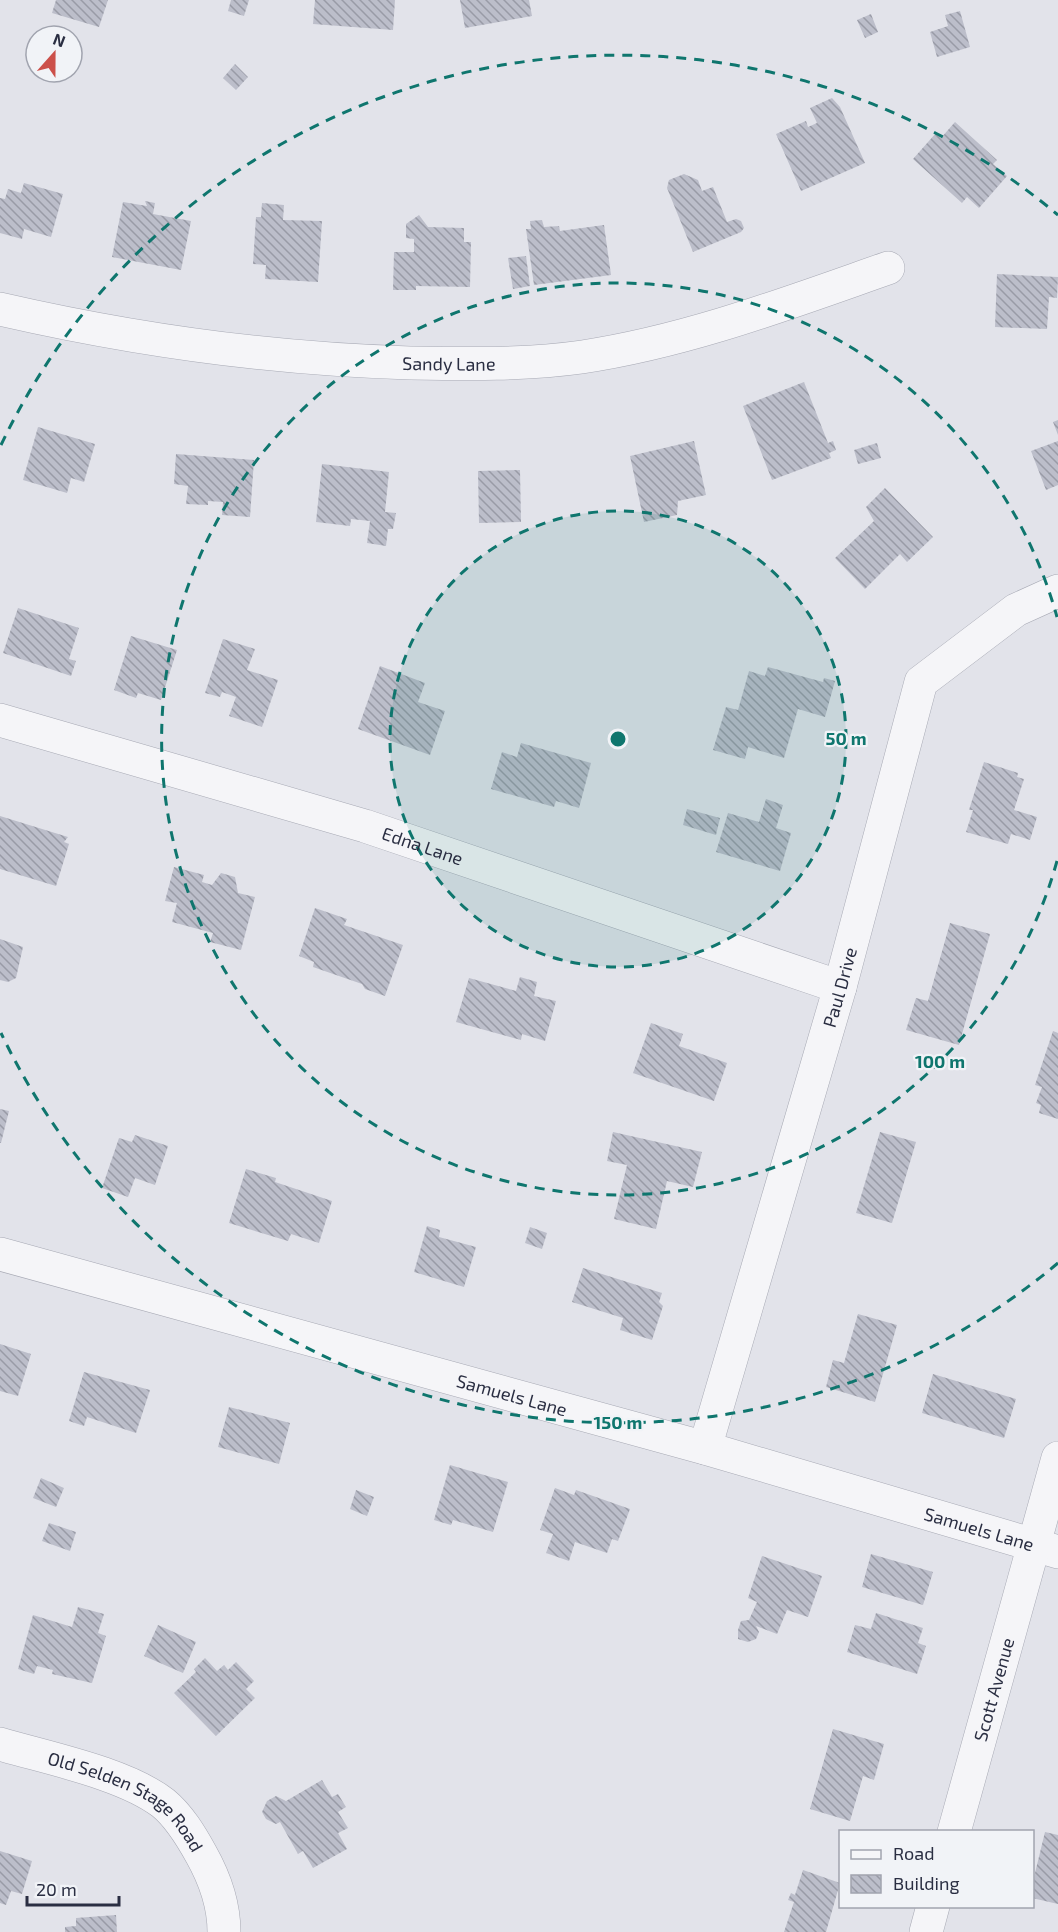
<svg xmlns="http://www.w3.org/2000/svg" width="1058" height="1932" viewBox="0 0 1058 1932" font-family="'Exo 2',sans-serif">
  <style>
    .building { fill: url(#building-back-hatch) }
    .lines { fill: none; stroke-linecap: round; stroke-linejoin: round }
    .minor-casing { stroke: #a7a9b4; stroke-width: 34 }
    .minor { stroke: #f5f5f8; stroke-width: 33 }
    .ring { fill: none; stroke: #0f766e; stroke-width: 3; stroke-dasharray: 10 8 }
    .labels { text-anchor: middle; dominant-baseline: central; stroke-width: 4.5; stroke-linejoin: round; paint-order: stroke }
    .street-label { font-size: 18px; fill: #2a2e42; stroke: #f1f3f7 }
    .centre { fill: #0f766e; stroke: #f1f3f7; stroke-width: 3 }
    .ring-label { font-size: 18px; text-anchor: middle; font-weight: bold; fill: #0f766e; stroke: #f1f3f7; stroke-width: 4.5; stroke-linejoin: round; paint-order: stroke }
  </style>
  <defs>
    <pattern id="building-back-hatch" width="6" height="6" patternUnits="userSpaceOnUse" patternTransform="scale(1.5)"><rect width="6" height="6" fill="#bcbeca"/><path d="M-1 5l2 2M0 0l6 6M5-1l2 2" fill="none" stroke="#999ba6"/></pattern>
  </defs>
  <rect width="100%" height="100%" fill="#e2e3ea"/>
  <path class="building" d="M56 0H108L99 27 52 13Z
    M231 0H249L244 16 228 11Z
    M315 0H395L393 30 313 24Z
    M460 0H529L532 16 465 28Z
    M960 11 970 47 937 57 930 32 948 26 945 15Z
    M871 14 878 32 865 38 857 20Z
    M235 64 248 77 236 90 223 78Z
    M832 98 840 107 865 163 801 191 776 134 806 121 808 127 817 123 810 108Z
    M955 122 997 160 993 164 1007 176 979 208 967 197 962 203 913 159 936 133 941 138Z
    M684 174 698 180 702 191 713 187 727 222 736 219 741 221 744 228 741 232 693 252 667 188 669 180Z
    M24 183 63 194 51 237 24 229 22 239 0 233V198L5 199 8 189 21 193Z
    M145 201 155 203 153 214 191 221 181 270 112 257 123 202 147 206Z
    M262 203 284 205 283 220 322 221 318 282 265 279 266 265 253 264 256 217H261Z
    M419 215 428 227 464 228V242H471L470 287 416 286V290H393L394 252H414V239L406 238V224Z
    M542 220 544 227 559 226 560 231 604 225 611 275 534 285 526 229H531L530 221Z
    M526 256 530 286 513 289 508 258Z
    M997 274 1058 277 1057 298 1049 297 1047 329 995 327Z
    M804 382 828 443 833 441 836 450 829 453 831 458 772 480 743 406Z
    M1058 420V435L1053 422Z
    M38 427 95 444 84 482 71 478 67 493 23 480Z
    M694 441 706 495 678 501 677 515 644 522 630 456Z
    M1058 441V485L1046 490 1031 451Z
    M877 443 881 458 858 464 854 450Z
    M176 454 254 460 250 517 222 515 223 502 208 501V505L186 504 188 486 174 484Z
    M322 464 389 472 385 512 396 513 393 529H388L386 546 367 543 370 521 351 519 350 526 316 522Z
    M520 470 521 522 479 523 478 471Z
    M885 488 933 537 907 562 900 554 865 589 835 558 874 521 866 507Z
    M18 608 79 628 69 659 76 661 71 676 3 653Z
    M131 636 177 650 161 700 138 693 136 698 114 690Z
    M223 639 255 649 247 670 278 680 262 727 229 716 236 697 222 692 220 697 205 693Z
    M380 666 425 683 418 702 445 711 430 755 358 729Z
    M768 667 823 682 824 678 835 681 825 717 798 709 784 758 748 747 745 759 713 750 726 707 738 710 749 671 765 676Z
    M521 743 591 763 579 808 556 801 554 807 491 789 502 752 517 757Z
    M984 762 1018 773 1017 777 1024 779 1014 810 1037 817 1030 840 1011 834 1008 844 966 832 973 810H969Z
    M766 799 783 805 776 828 791 833 780 871 716 852 728 813 759 822Z
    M687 809 720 818 716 835 683 825Z
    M0 816 68 837 64 842 69 844 56 886 0 869Z
    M174 867 204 875 202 882 212 885 221 873 235 877 238 893 255 897 241 950 210 942 213 933 172 922 177 903 165 901Z
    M315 908 347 919 344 925 403 945 385 996 365 989 362 984 313 967 314 962 299 956Z
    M950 923 990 934 959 1045 906 1030 916 998 928 1001Z
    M0 939 23 947 16 978 8 982 0 980Z
    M520 977 537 982 534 996 556 1001 545 1041 522 1034 521 1040 456 1022 469 978 516 991Z
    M651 1023 683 1034 679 1046 727 1063 714 1101 633 1073Z
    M1053 1031 1058 1033V1119L1039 1113 1041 1105 1036 1103 1042 1087 1035 1085Z
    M0 1109 9 1111 1 1143H0Z
    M613 1132 702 1152 693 1187 667 1181 656 1229 614 1219 627 1165 607 1161Z
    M880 1132 916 1142 892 1223 856 1213Z
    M135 1135 168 1146 155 1185 135 1178 128 1197 102 1188 119 1138 132 1142Z
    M246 1169 276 1178 275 1182 332 1201 319 1243 291 1234 288 1241 229 1223Z
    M427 1226 440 1230 439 1237 476 1247 464 1287 414 1272Z
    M530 1227 547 1233 542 1249 525 1243Z
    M583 1268 662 1293 659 1302 663 1306 652 1340 620 1330 623 1318 572 1302Z
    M858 1314 897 1325 875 1402 826 1387 833 1360 844 1363Z
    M0 1344 31 1354 18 1396 0 1391Z
    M84 1372 150 1390 136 1433 87 1417 84 1426 69 1421Z
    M933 1374 1016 1399 1004 1438 922 1413Z
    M229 1407 290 1423 279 1464 218 1447Z
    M450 1465 508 1482 493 1532 453 1520 451 1525 434 1520Z
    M41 1478 64 1488 56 1507 33 1498Z
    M555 1488 574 1495 576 1490 630 1509 618 1541 612 1539 607 1553 575 1542 569 1561 546 1553 553 1534 540 1530Z
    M356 1490 374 1497 367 1516 350 1509Z
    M49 1523 76 1532 70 1551 42 1541Z
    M871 1554 933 1572 923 1605 862 1587Z
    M762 1556 822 1576 808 1617 787 1610 777 1634 756 1626 759 1632 756 1639 748 1642 738 1639V1630L741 1621 749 1620 757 1602 748 1598Z
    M78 1607 104 1614 98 1633 106 1636 92 1683 52 1674 53 1670 37 1666 34 1674 18 1669 33 1615 72 1627Z
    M876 1613 923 1628 918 1643 926 1646 917 1674 847 1652 855 1625 871 1629Z
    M158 1625 196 1642 183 1673 144 1656Z
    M205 1658 217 1671 224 1665 228 1670 236 1662 254 1681 246 1689 255 1698 216 1736 174 1693 196 1672 194 1669Z
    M833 1729 884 1744 874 1780 863 1776 850 1821 810 1809Z
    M322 1780 332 1797 338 1794 346 1807 338 1812 348 1828 338 1833 347 1849 313 1868 303 1851 298 1854 280 1822 276 1824 266 1819 262 1812 267 1801 276 1796 286 1801Z
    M1045 1832 1058 1835V1904L1032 1898 1035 1873Z
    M0 1851 32 1861 22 1894 11 1891 6 1905 0 1903Z
    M803 1870 840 1883 826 1932H784L794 1902 788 1900 791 1893 795 1895Z
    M116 1915 117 1932H65V1927L76 1926V1918Z"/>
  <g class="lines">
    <g class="minor-casing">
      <g id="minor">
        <path id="s1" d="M0 309C135 340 272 359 410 363 468 364 525 365 582 357 688 341 788 303 888 268"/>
        <path id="s2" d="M0 720 365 826 840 987"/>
        <path id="s3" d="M0 1254 705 1448 1058 1552"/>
        <path id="s4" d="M705 1448 840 987 921 682 1016 610 1058 591"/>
        <path id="s5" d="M0 1744C47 1758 124 1773 163 1803 179 1816 191 1836 201 1854 214 1877 224 1905 224 1932"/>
        <path id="s6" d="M954 1832 1058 1458"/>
        <path d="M926 1932 933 1906"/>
      </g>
    </g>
    <use href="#minor" class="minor"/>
  </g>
  <circle cx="618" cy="739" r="228" fill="#0f766e" fill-opacity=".12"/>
  <g class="ring">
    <circle cx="618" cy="739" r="228"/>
    <path d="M1057 861A456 456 0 1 1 1057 617"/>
    <path d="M1058 1263A684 684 0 0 1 1 1033M1 445A684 684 0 0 1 1058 215"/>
  </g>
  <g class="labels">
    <g class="street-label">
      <text stroke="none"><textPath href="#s1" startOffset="453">Sandy Lane</textPath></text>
      <text stroke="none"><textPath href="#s2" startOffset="441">Edna Lane</textPath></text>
      <text stroke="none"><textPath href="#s4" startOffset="480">Paul Drive</textPath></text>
      <text stroke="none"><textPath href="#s3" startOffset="531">Samuels Lane</textPath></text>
      <text stroke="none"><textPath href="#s3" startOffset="1017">Samuels Lane</textPath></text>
      <text stroke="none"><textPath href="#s6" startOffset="148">Scott Avenue</textPath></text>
      <text stroke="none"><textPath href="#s5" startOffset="142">Old Selden Stage Road</textPath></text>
    </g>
  </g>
  <circle cx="618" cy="739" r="9" class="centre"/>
  <g class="ring-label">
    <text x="846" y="745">50 m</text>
    <text x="940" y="1068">100 m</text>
    <text x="618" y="1429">150 m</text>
  </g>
  <rect x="839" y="1830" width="195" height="78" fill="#f1f3f7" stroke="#a1a4af" stroke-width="1.5"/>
  <rect x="851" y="1850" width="30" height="9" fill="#f5f5f8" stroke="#a1a4af" stroke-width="1.5"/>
  <text x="893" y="1860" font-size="18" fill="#2a2e42">Road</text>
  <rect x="851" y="1875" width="30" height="18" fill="url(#building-back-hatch)" stroke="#a1a4af" stroke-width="1.5"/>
  <text x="893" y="1890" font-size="18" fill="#2a2e42">Building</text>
  <g transform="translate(54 54) rotate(21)"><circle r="28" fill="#f1f3f7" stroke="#a1a4af" stroke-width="1.5"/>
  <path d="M0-4.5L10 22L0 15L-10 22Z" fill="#cc504a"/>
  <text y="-9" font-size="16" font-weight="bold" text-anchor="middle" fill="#2a2e42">N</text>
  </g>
  <path d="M27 1896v9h92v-9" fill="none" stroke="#2a2e42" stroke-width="3"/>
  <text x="36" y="1896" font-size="18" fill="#2a2e42" stroke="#f1f3f7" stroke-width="4.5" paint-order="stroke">20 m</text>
</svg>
